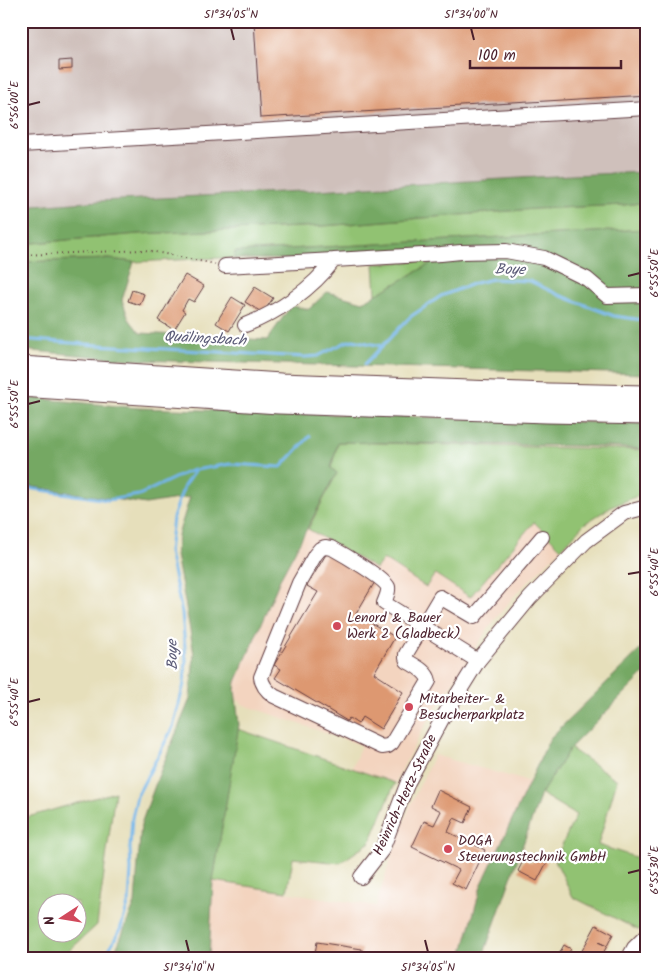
<svg xmlns="http://www.w3.org/2000/svg" width="668" height="980" viewBox="0 0 668 980" font-family="Kalam,sans-serif">
  <style>
    .built { fill: #f3d4bf }
    .industrial { fill: #cfc0bb }
    .green { fill: #91c272; stroke: #6e704e; fill-rule: evenodd }
    .forest { fill: #74a864; stroke: #5f6448 }
    .lines { fill: none; stroke-linecap: round; stroke-linejoin: round }
    .stream { stroke: #74b6e9; stroke-width: 3 }
    .building { fill: #dd9871 }
    .minor-casing { stroke: #613c41; stroke-width: 16 }
    .highway-casing { stroke: #613c41; stroke-width: 23 }
    .path { stroke: #613c41; stroke-width: 2; stroke-dasharray: 1 4; stroke-linecap: butt }
    .minor { stroke: #fff; stroke-width: 14 }
    .highway { stroke: #fff; stroke-width: 21 }
    .ticks { fill: none; stroke: #4a1f2b; stroke-width: 2 }
    .poi-dot { fill: #d1495b; stroke: #fff; stroke-width: 2 }
    .labels { text-anchor: middle; dominant-baseline: central; stroke-width: 4.5; stroke-linejoin: round; paint-order: stroke }
    .poi-label { font-size: 14px; fill: #4a1f2b; stroke: #fff; text-anchor: start }
    .street-label { font-size: 14px; fill: #4a1f2b; stroke: #fff }
    .water-label { font-size: 15px; font-style: italic; fill: #5b5b77; stroke: #fff }
    .neatline { fill: none; stroke: #4a1f2b; stroke-width: 2 }
    .ticks-label { font-size: 12px; text-anchor: middle; fill: #4a1f2b }
  </style>
  <rect width="100%" height="100%" fill="#fff"/>
  <filter id="ink" filterUnits="userSpaceOnUse"><feTurbulence type="fractalNoise" baseFrequency=".02" numOctaves="2"/><feDisplacementMap in="SourceGraphic" scale="10" xChannelSelector="R" yChannelSelector="G"/><feConvolveMatrix kernelMatrix="1 2 1 2 8 2 1 2 1" color-interpolation-filters="sRGB"/></filter>
  <filter id="wash" filterUnits="userSpaceOnUse"><feTurbulence type="fractalNoise" baseFrequency=".0096" numOctaves="4" result="noise"/><feDisplacementMap in="SourceGraphic" scale="20" xChannelSelector="R" yChannelSelector="G"/><feGaussianBlur stdDeviation="1.12" result="paint"/><feColorMatrix in="noise" values="0 0 0 0 0 0 0 0 0 0 0 0 0 0 0 0 0 1.4 0 .05"/><feComposite in="paint" operator="in"/></filter>
  <g filter="url(#wash)">
    <rect width="100%" height="100%" fill="#e6dfbb"/>
    <path class="built" d="M533 521 561 549 513 597 487 630 421 732 395 783 352 768 361 745 244 705 237 699 235 690 236 682 282 575 308 529 376 569 383 559 426 587 435 574 470 597Z
      M434 755 530 782 481 886 462 956 453 959H209L213 881 376 906 393 851 411 804Z"/>
    <path class="industrial" d="M21 21H647V172L571 175 301 191 100 201 21 207Z"/>
    <path class="green" d="M647 202V229L235 252 234 257V259L221 258 134 262 109 259 21 262V244L138 234 323 226 534 209 624 205Z
      M437 260 376 295 374 264Z
      M338 442 647 450V492L611 507 584 524 561 549 534 522 470 597 435 574 426 587 383 559 376 569 308 529 337 473 331 468Z
      M238 729 395 783 370 842 340 863 293 858 287 892 213 881Z
      M570 748 617 780 598 845 647 861V928L638 930 573 897 555 860 576 815 541 794Z
      M115 792 97 925 60 959H21V819ZM48 902H78V932H48Z"/>
    <path class="forest" d="M647 172V202L624 205 534 209 323 226 138 234 21 244V207L100 201 301 191 571 175Z
      M647 229V374L135 360 21 350V262L109 259 134 262 122 300 129 319 140 333 267 340 291 306 309 309 327 292 363 302 437 260 234 259 235 252Z
      M21 397 139 408 647 424V449L582 446 338 442 331 468 337 473 282 575 236 682 235 690 239 725 213 881 209 959H109L115 952 135 903 141 824 158 777 190 699 194 654 186 607 176 555 178 535 190 497 146 504 21 485Z
      M647 643V671L570 748 541 794 482 959H453L462 956 481 886 550 738Z"/>
    <g class="lines">
      <path class="stream" d="M21 339 97 345 305 357 318 356 346 342 353 340 382 346
        M365 364 410 317 441 296 475 283 493 279 530 281 559 295 614 316 643 320 647 319
        M21 487 108 500 139 495 185 473 194 470
        M102 959 107 953 120 930 129 901 131 870 130 848 132 818 137 796 173 727 184 684 186 660 182 613 169 552 173 518 184 486 195 470 230 464 281 467 310 436"/>
    </g>
    <g id="blocks">
      <path class="building" d="M254 21H647V95L260 118Z
        M72 60V69L59 70V61Z
        M185 275 204 286 194 302 188 299 182 310 185 312 174 330 158 320Z
        M255 287 273 298 263 313 245 302Z
        M132 290 144 294 140 305 128 301Z
        M232 297 245 305 229 331 216 323Z
        M328 551 376 580 356 614 395 637 374 673 403 692 381 729 362 717 358 724 349 718 347 721 275 678 281 669 274 665 318 592 307 586Z
        M438 790 472 807 465 823 454 818 448 832 485 850 466 890 452 883 459 870 412 847 424 821 434 825 441 811 431 806Z
        M535 856 547 862 537 881 518 871 524 859 532 863Z
        M596 925 613 934 607 946 598 942 607 946 600 959H579L578 958Z
        M317 942 362 949 360 959H314Z
        M564 945 571 949 565 959H556Z
        M515 954 528 959H513Z"/>
    </g>
  </g>
  <g filter="url(#ink)">
    <use href="#blocks" fill-opacity="0" stroke="#613c41" stroke-width="1"/>
    <g class="lines">
      <g class="minor-casing">
        <path id="minor" d="M21 145 647 108
          M225 266 441 254 461 252 506 251 544 258 587 279 607 296 647 295
          M245 325C279 312 312 289 334 260
          M478 661 384 603C386 598 389 592 388 587 384 578 343 554 332 548L325 547 320 549 315 555 299 583 261 677C262 686 267 691 274 696L382 747 388 746 392 743 429 681C427 671 415 666 407 661L406 658V654L440 597 474 617 542 537
          M361 877 382 850 408 782 442 719 478 661 530 598 586 541 624 513 647 507
          M628 959 634 948 647 935"/>
      </g>
      <g class="highway-casing">
        <path id="highway" d="M21 367 281 384 548 394 647 396
          M21 386 279 403 547 412 647 414"/>
      </g>
      <path class="path" d="M21 255 145 250 215 264"/>
      <use href="#minor" class="minor"/>
      <use href="#highway" class="highway"/>
    </g>
  </g>
  <path class="ticks" d="M231 28 234 40M471 28 474 40M28 105 40 102M628 276 640 273M28 404 40 401M628 574 640 572M28 702 40 699M628 873 640 870M186 940 189 952M425 940 428 952"/>
  <g class="poi-dot">
    <circle cx="337" cy="626" r="5"/>
    <circle cx="409" cy="707" r="5"/>
    <circle cx="448" cy="849" r="5"/>
  </g>
  <g class="labels">
    <g class="poi-label">
      <text x="347" y="618">Lenord &amp; Bauer<tspan x="347" dy="16">Werk 2 (Gladbeck)</tspan></text>
      <text x="419" y="699">Mitarbeiter- &amp;<tspan x="419" dy="16">Besucherparkplatz</tspan></text>
      <text x="458" y="841">DOGA<tspan x="458" dy="16">Steuerungstechnik GmbH</tspan></text>
    </g>
    <g class="street-label">
      <text transform="translate(405 795) rotate(-65)">Heinrich-Hertz-Straße</text>
    </g>
    <g class="water-label">
      <text transform="translate(510 270) rotate(1)">Boye</text>
      <text transform="translate(205 339) rotate(3)">Quälingsbach</text>
      <text transform="translate(173 655) rotate(-91)">Boye</text>
    </g>
  </g>
  <rect width="668" height="980" fill="none" stroke="#fff" stroke-width="55"/>
  <g transform="translate(62 918) rotate(258)"><circle r="24" fill="#ffffff" stroke="#b7a5aa"/>
  <path d="M0-4L9 19L0 12L-9 19Z" fill="#d1495b"/>
  <text y="-8" font-size="14" font-weight="bold" text-anchor="middle" fill="#4a1f2b">N</text>
  </g>
  <path d="M470 60v8h151v-8" fill="none" stroke="#4a1f2b" stroke-width="2.5"/>
  <text x="478" y="60" font-size="15" fill="#4a1f2b" stroke="#ffffff" stroke-width="4" paint-order="stroke">100 m</text>
  <rect x="28" y="28" width="612" height="924" class="neatline"/>
  <g class="ticks-label">
    <text x="231" y="18">51°34'05"N</text>
    <text x="471" y="18">51°34'00"N</text>
    <text transform="translate(14 105) rotate(-90)" y="4">6°56'00"E</text>
    <text transform="translate(654 273) rotate(-90)" y="4">6°55'50"E</text>
    <text transform="translate(14 404) rotate(-90)" y="4">6°55'50"E</text>
    <text transform="translate(654 572) rotate(-90)" y="4">6°55'40"E</text>
    <text transform="translate(14 702) rotate(-90)" y="4">6°55'40"E</text>
    <text transform="translate(654 870) rotate(-90)" y="4">6°55'30"E</text>
    <text x="189" y="971">51°34'10"N</text>
    <text x="428" y="971">51°34'05"N</text>
  </g>
</svg>
